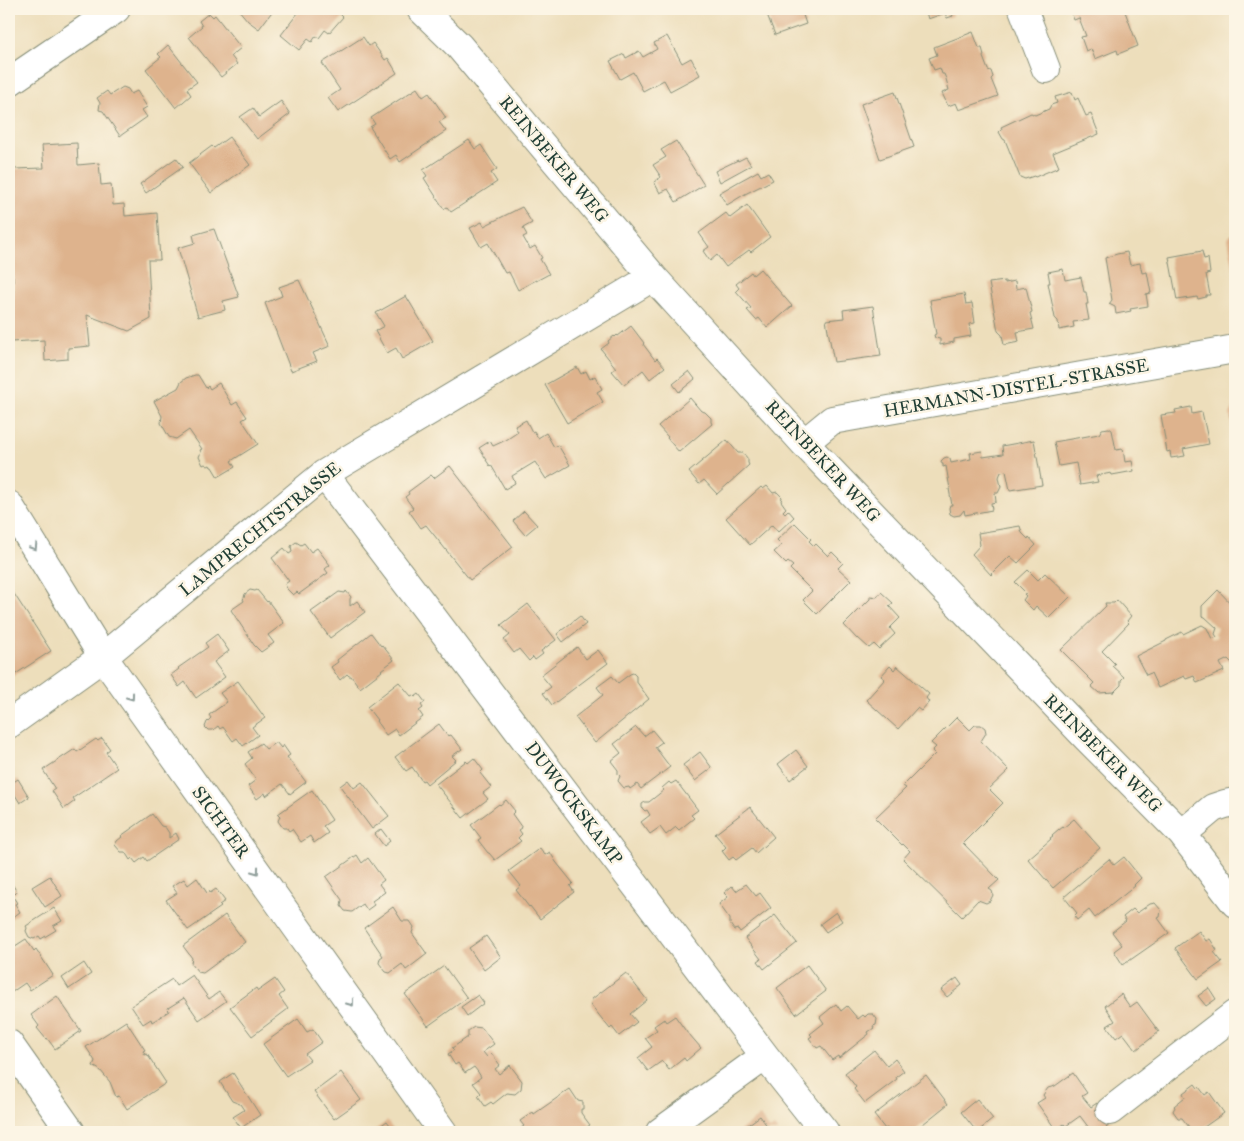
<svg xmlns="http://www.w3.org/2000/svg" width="1244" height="1141" viewBox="0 0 1244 1141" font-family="'IM FELL Great Primer',serif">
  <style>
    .building { fill: #deb38d }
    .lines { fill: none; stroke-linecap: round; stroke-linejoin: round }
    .minor-casing { stroke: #868e78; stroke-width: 30 }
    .minor { stroke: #fff; stroke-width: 28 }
    .oneway { stroke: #8f9e9a }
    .labels { text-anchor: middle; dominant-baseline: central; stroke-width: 5; stroke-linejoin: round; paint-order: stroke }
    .street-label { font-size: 18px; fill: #1f3d34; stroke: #fcf5e5 }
  </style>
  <rect width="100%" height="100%" fill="#fcf5e5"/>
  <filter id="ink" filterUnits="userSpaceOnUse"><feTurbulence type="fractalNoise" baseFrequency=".02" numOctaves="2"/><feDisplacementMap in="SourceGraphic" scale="10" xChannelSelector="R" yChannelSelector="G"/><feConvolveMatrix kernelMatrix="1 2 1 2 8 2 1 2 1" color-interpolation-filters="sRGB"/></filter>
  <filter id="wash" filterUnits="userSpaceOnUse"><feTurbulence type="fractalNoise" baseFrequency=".0096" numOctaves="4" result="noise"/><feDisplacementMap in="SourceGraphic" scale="20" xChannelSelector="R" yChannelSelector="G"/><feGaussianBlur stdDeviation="1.12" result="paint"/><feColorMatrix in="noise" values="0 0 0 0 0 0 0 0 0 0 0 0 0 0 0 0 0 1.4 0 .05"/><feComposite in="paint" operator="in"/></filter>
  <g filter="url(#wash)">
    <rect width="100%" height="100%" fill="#eddebb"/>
    <g id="blocks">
      <path class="building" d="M238 9H274L259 29 248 21Z
        M301 9H337L341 12 340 14 343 17 329 33 325 30 319 38 316 36 312 42 308 39 299 50 281 35Z
        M765 9H801L806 24 775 35Z
        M916 9H955L951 11 953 16 947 18 945 13 928 19 926 12 921 13Z
        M1070 9H1124L1138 46 1118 54 1117 50 1095 59 1091 49 1086 51 1081 37 1086 36 1079 18 1074 20Z
        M209 13 213 17 215 15 241 48 231 56 237 64 221 77 189 37 202 26 199 21Z
        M973 32 979 48H982L984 55 983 57 988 70 991 71 993 77 991 79 998 96 959 110 956 103 948 106 942 93 949 90 946 79 944 74H942L940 68 934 70 929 58 937 55 934 47Z
        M667 36 682 63 691 58 700 75 670 91 664 80 643 91 633 72 620 79 610 61 624 54 626 58 639 51 643 57 657 49 654 43Z
        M363 37 369 46 373 43 385 60 388 58 397 73 338 112 328 98 340 90 322 63Z
        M168 45 197 82 187 89 191 95 176 108 146 69 161 57 158 54Z
        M123 87 128 89 131 94 137 91 147 107 142 110 147 117 120 136 103 111 99 110 100 103 97 98 107 91 110 95Z
        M417 88 423 97 429 93 446 118 439 122 446 131 400 162 396 155 390 159 370 127 375 124 371 118Z
        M895 92 914 147 880 159 861 104Z
        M1072 92 1075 100 1078 98 1086 116 1091 114 1099 134 1053 153 1059 167 1035 177 1034 176 1025 179 1020 177 1005 140 1003 139 999 132 1002 129 1001 127 1031 113 1035 115 1049 109 1051 105 1057 103 1055 97Z
        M281 101 290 114 257 139 240 117 253 108 259 117Z
        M229 137 250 165 211 193 189 163 212 146 214 148Z
        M469 140 475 149 481 145 497 169 491 173 497 182 451 212 447 207 444 209 424 178 427 176 423 170Z
        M676 141 704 185 676 202 668 189 660 193 654 182 661 177 653 165 666 157 661 150Z
        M77 143 78 165 99 163 101 185 111 184 113 205 124 204 125 216 157 213 160 260H148L151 319 129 331 87 315 90 346 68 348V359L45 361 44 340 11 342 10 321H9V298L14 297 13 276H9V159L13 158 14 169 44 168 42 145Z
        M746 157 751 165 720 182 715 171 738 160V161Z
        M176 158 183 167 146 193 140 184Z
        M758 171 761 176 768 172 773 180 745 194 727 205 719 193 738 182Z
        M747 205 770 237 751 252 749 250 726 267 717 255 710 261 703 251 709 247 699 233 726 213 730 218Z
        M522 207 532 223 523 228 527 235 523 237 530 249 535 246 542 258 540 259 549 274 536 281V280L518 290 509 272 505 273 488 243 481 247 470 228 482 222 484 226Z
        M214 229 239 297 223 301 225 310 198 317 178 248 195 243 193 235Z
        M1235 234V271H1234L1228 239 1230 235Z
        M1202 251 1204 259 1208 258 1210 273 1206 274 1210 295H1206V297L1198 299 1197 297 1177 300 1169 257Z
        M1127 252 1130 265 1140 263 1142 273 1147 272 1151 293 1146 294 1148 306 1130 309 1131 311 1116 314 1115 307 1109 304 1112 300 1105 258 1117 254Z
        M760 269 792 306 767 328 759 318 756 320 747 310 751 308 736 291 739 288 736 284 751 272 753 275Z
        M1063 269 1065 280 1081 277 1084 292H1086L1088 304H1086L1089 320 1073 322 1074 327 1059 330 1058 321 1055 318 1048 283H1050L1048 272Z
        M299 280 330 346 313 353 317 361 291 371 265 303 282 296 279 287Z
        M1005 281V283L1015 281 1016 289 1026 287 1032 312 1030 313 1034 329 1017 332 1019 342 1004 345 1002 335 998 331 989 283Z
        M964 294 966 304 972 303 975 323 969 324 971 336 954 339V342L940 345V339L935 338 934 335 936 334 930 300Z
        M406 296 433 341 402 359 396 348 387 353 375 331 384 326 376 313Z
        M873 306 881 356 834 362 826 320 844 318 843 310Z
        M631 326 644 343 643 344 655 360 657 358 665 367 650 379 643 370 624 385 612 371 616 368 601 349 609 343 608 341 614 336 615 337 617 335 618 336Z
        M577 367 581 374 586 371 590 379 595 376 602 389 597 392 603 402 567 423 545 385Z
        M689 371 695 379 679 392 673 384Z
        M195 375H198L206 388 208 386 210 389 219 383 232 405 237 402 247 417 242 420 258 444 231 461 235 467 218 477 212 467H211L210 465 208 466 205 464 203 465 199 457 201 452 200 450 202 449 189 430 176 439 169 437 161 423 162 416 154 401 178 388 181 382 186 378Z
        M690 398 701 411 705 412 711 418V422L712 424 679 452 667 438 668 437 658 426Z
        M1191 407 1192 414 1202 412 1209 444 1183 449 1185 456 1171 458 1170 451 1167 452 1161 415 1176 413 1175 410Z
        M1235 407V438H1234L1230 414 1233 408Z
        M526 420 532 432 534 431 538 438 546 433 554 447 558 445 570 465 546 479 535 462 512 476 515 483 505 489 491 465 490 466 486 460H487L479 448 490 441 493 446 506 440 518 432 515 426Z
        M1109 428 1112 430 1116 450 1123 449 1125 462 1132 461 1134 471 1112 475 1111 473 1096 476 1098 482 1080 485 1076 463 1059 466 1054 442 1099 434 1102 429Z
        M727 440 738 453H743L748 459V463L749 465 717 494 704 480 699 484 689 472Z
        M1034 440 1042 485 1010 490 1006 471 1001 472 999 477 1001 487 998 493H995L996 502 991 503 992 510 965 515 964 510 960 515 954 516 950 514 949 508 950 505H952L949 489H950L946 466 943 467V464H942L941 461 944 458 947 457 950 459 951 463 971 459 970 453 982 451 983 457 1003 454 1002 446Z
        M450 466 513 547 470 580 426 525 421 528 409 511 413 508 405 497 409 494 408 492 431 475 434 478Z
        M767 486 773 493 777 492 782 497 781 501 786 508 783 511 785 513 788 510 794 517 778 532 772 525 750 545 726 518 761 487 763 489Z
        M524 511 537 525 525 535 513 521Z
        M795 523 811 539 809 541 814 546 816 544 828 556 832 552 843 563 838 568 851 580 817 614 803 600 812 591 790 569 793 566 788 562 786 564 774 552 782 545 777 540Z
        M1020 526 1022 533 1028 539 1029 537 1036 545 1018 563 1010 556 991 575 972 554 980 545 978 533Z
        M296 542 301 545 304 543 311 552 317 548 330 565 325 569 328 573 299 594 297 592 293 595 287 589 285 584 289 581 272 558 284 548 289 554 292 552 291 546Z
        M1028 570 1038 580 1045 573 1070 597 1049 618 1036 606 1033 610 1023 600 1026 596 1024 594 1026 593 1015 582Z
        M9 586 51 651 11 677 9 673Z
        M250 590 255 591 257 590 267 602 268 601 284 623 268 635 274 643 261 652 254 645 231 610 244 601 243 599 244 598 245 594Z
        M1218 590 1235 608V661L1233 664 1228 659 1220 663 1224 671 1197 683 1194 676 1186 679 1184 676 1158 688 1151 673 1146 675 1136 656 1166 641V640L1182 632 1183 634 1202 625 1207 628 1212 639 1217 637 1215 634 1217 628 1205 617 1202 616V606Z
        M346 591 351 597 350 599V606L357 601 365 612 330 638 311 612 339 592 345 593Z
        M881 592 893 603 889 606 900 618 890 628 895 634 879 649 874 644 869 648 858 638 857 639 844 625 870 599V596L877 597Z
        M1117 600 1131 616 1127 621 1129 623 1102 651 1115 664 1112 666 1124 677 1121 680V685L1114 692 1099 693 1091 686 1094 683 1061 650 1106 606 1105 603H1114Z
        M528 604 556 640 541 651 543 654 535 660 533 657 529 661 519 649 514 653 504 640 510 635 501 625Z
        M580 616 586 624 563 642 557 634Z
        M371 633 381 646 382 645 394 660 381 670 382 671 360 688 351 676H349L347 674 340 680 331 667 338 662 337 660Z
        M217 634 229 651 214 662 225 677 196 698 185 682 179 687 171 675 179 669 178 668 208 647 205 643Z
        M577 647 586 659 598 650 608 663 552 705 543 693 551 687 541 675Z
        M890 666 894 670 897 666 929 694 926 698 929 702 921 711 917 708 898 729 866 700 885 679 881 676Z
        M633 673 636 676V681L649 699 595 743 575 717 603 695 597 687 612 676 618 683 630 674Z
        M238 681 265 718 252 727 258 735 243 746 237 738 233 741 223 727 220 729 218 726 213 730H208L205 727 207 722 211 718 209 715 227 702 220 693Z
        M399 682 411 696 413 695 415 697 419 694 425 702 421 705 423 708 419 711 423 717 399 735 395 729 386 735 376 721 377 720 367 707Z
        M957 717 970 730 975 725H981L985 728 986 733 981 741 1009 770 989 789 1003 803 963 843 999 880 989 889 992 891 993 895 990 901 986 903 978 900 962 917 903 859 910 851 903 844 902 845 875 818 906 788 903 786 935 754 932 751 936 747 931 743Z
        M439 724 448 736 451 735 462 749 452 756 456 760 427 784 424 780 422 781 412 767 406 771 395 757Z
        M636 727 644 736 652 730 662 742 655 747 670 767 641 789 637 784 630 789 629 787 624 788 618 781 620 776 618 774V770L611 761 621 753 614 744Z
        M102 738 110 749 106 752 117 768 73 798 75 801 64 809 52 791 55 789 43 770 75 749 77 752 96 739 98 741Z
        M276 742 281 748 283 745 290 755 287 757 306 782 290 794 282 784 266 796 265 793 257 799 248 786 256 780 245 764 252 758 248 752 261 743 266 749Z
        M796 750 808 766 790 780 778 764Z
        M700 752 712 768 695 781 683 765Z
        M474 758 483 770 480 773 491 787 483 793 488 799 463 818 436 784 466 761 468 763Z
        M18 779 29 797 20 803 9 785Z
        M348 780 354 788 362 782 389 816 372 829 340 786Z
        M676 781 698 810 691 815 694 818 679 830 676 827 666 835 660 827 650 834 641 822 650 815 647 810 645 811 642 808V804L645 802H649L664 790 662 788 669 782 671 784Z
        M312 790 332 820 323 826 328 833 314 843 310 836 301 842 292 829 289 831 287 828H283L278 821 280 816 278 814Z
        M506 800 515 811 512 814 522 828 519 830 522 834 518 838 521 841 495 860 489 853H488L478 840 481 838 471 825 499 804 500 805Z
        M750 807 774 837 756 853 752 848 736 860 733 857 729 860 722 851 726 847 715 834Z
        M152 814 161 826 165 827 169 833V838L176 833 179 839 147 861 144 857 136 863 132 858 130 860 125 852H121L115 845 117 841 122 837 121 836Z
        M1074 819 1100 848 1053 888 1028 859 1051 839 1050 838 1053 836 1052 835 1059 829V830L1063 827V828Z
        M381 829 390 841 384 846 375 834Z
        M540 848 545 855 550 852 556 862 573 883 570 886 574 892 540 919 530 906 529 907 516 890 521 886 509 871Z
        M357 855 362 863 368 858 384 880 379 884 385 892 372 901 374 905 367 910 363 904 352 912 345 911 341 906 342 900 326 877Z
        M1124 857 1141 878 1134 885 1135 886 1095 918 1089 910 1077 920 1074 916 1077 913 1064 897 1109 859 1114 865Z
        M50 876 62 896 45 907 32 887Z
        M197 878 207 893 209 891 210 893 216 889 225 901 219 905 221 907 188 930 166 900 177 893 172 886 184 879 188 885Z
        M9 879 17 892 12 895 17 903 15 904 20 912 9 920Z
        M746 884 756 896 760 893 771 908 740 932 738 929 734 930 730 924V919L719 904 728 897 724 893 732 886 736 891Z
        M1155 903 1161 910 1160 917 1158 918 1169 933 1123 965 1114 951 1122 945 1112 932 1126 921 1123 917 1133 909 1137 913 1150 904Z
        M393 907 402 921H410L414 927 412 933 427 954 406 970 402 964 390 973 386 972 379 963 380 958 383 956 364 928Z
        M54 908 62 921 53 926 56 930 41 939 39 936 34 939 29 937 26 931 27 928 26 926Z
        M836 912 842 921 826 932 820 924Z
        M225 915 245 942 203 973 198 972 191 963 192 958 183 946Z
        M775 915 797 943 764 969 758 961 761 959 745 938Z
        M1199 931 1206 941 1210 939 1217 950 1214 952 1222 962 1198 979 1175 948Z
        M486 936 501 957 484 970 469 948Z
        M26 939 34 951 36 949 53 975 30 990 25 983 12 992 9 987V950Z
        M84 963 91 974 69 989 62 978Z
        M807 965 826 991 796 1014 777 988Z
        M444 966 467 998 428 1026 405 994Z
        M626 973 647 1000 630 1014 637 1022 619 1036 612 1027 610 1029 591 1005 592 999Z
        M192 975 209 999 219 992 226 1001 199 1020 184 998 168 1008 169 1011 152 1022 151 1019 143 1024 131 1006 172 979 176 986Z
        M957 978 962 985 947 997 941 990Z
        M275 979 284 992 279 996 288 1009 252 1036 230 1007 256 988 258 991Z
        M1209 988 1216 999 1206 1006 1198 996Z
        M1121 994 1130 1007 1137 1002 1159 1032 1136 1050 1123 1033 1116 1038 1107 1026 1115 1021 1105 1006Z
        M478 995 484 1003 467 1016 461 1007Z
        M57 996 81 1031 55 1049 47 1038 46 1039 37 1028 39 1026 31 1015Z
        M836 1004 841 1011 847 1006 858 1019 863 1015 865 1017 868 1014H873L877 1019 876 1025 873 1026 874 1028 868 1032 869 1034 839 1058 838 1056 832 1060 821 1046 817 1048 809 1038 812 1036 810 1034 824 1023 820 1017Z
        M675 1016 688 1034H689L701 1048 686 1061 684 1058 669 1070 662 1061 648 1071 638 1058 652 1047 645 1038 657 1030 654 1026 664 1019 666 1022Z
        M298 1019 307 1032 313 1029 322 1042 305 1054 310 1060 286 1076 263 1044Z
        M126 1021 145 1050 143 1051 145 1055 147 1054 166 1083 127 1109 119 1096 116 1097 110 1082 100 1070 93 1066 95 1061 86 1047Z
        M474 1027 482 1028 494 1044 483 1052 487 1057 491 1053 500 1065 495 1069 499 1074 510 1065 522 1081 521 1089 515 1094 507 1093 493 1104 491 1102 485 1106 478 1096 481 1093 473 1083 481 1077 478 1072 474 1067 465 1073 458 1063 455 1065 448 1054 454 1050 452 1048 468 1037V1031Z
        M874 1050 887 1066 895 1059 904 1071 896 1077 897 1079 865 1103 854 1089 856 1087 845 1073Z
        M341 1072 361 1100 334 1119 314 1092Z
        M233 1073 260 1115 241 1128 233 1117 244 1110 240 1104 232 1101 220 1082Z
        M1073 1073 1087 1093 1082 1096 1091 1107 1097 1103 1112 1123 1106 1128 1109 1132H1092L1080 1116 1066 1126 1064 1124 1056 1130 1037 1103 1045 1098 1043 1095 1048 1088 1055 1086Z
        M926 1075 948 1104 913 1132H890L887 1128 885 1129 874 1115Z
        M1195 1084 1198 1088 1199 1087 1205 1095 1209 1092 1224 1113 1197 1132H1193L1182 1118H1178L1173 1111 1175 1107 1174 1106 1185 1097 1183 1093Z
        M570 1089 578 1101 583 1102V1109H581V1113L590 1125 580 1132 578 1129 573 1132H516L524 1126 520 1121 533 1112 534 1114Z
        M977 1099 993 1119 977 1132 961 1112Z
        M760 1116 770 1130 774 1127 778 1132H738Z
        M387 1121 395 1132H372Z"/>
    </g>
  </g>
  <g filter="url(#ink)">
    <use href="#blocks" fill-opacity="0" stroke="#868e78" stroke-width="1"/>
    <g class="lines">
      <g class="minor-casing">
        <path id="minor" d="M421 9 459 46 653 277 804 443 1087 738 1182 834 1235 903
          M1023 9 1046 69
          M9 82 116 9
          M804 443 832 420 1235 349
          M324 474 765 1056 825 1132
          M9 505 103 657 443 1132
          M9 724 103 657 324 474 653 277
          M1182 834 1213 808 1225 804 1235 802
          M9 1044 71 1132
          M1110 1111 1235 1014
          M660 1132 765 1056"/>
      </g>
      <use href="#minor" class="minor"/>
    </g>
    <defs><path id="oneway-chevron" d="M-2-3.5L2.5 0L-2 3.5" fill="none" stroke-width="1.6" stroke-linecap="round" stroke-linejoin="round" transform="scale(1.25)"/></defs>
    <g class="oneway">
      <use href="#oneway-chevron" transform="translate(34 547) rotate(58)"/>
      <use href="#oneway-chevron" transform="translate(131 697) rotate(54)"/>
      <use href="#oneway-chevron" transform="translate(256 871) rotate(54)"/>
      <use href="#oneway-chevron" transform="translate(351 1003) rotate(54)"/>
    </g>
  </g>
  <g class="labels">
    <g class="street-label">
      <text transform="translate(554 159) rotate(50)">REINBEKER WEG</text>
      <text transform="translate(1016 388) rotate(-10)">HERMANN-DISTEL-STRASSE</text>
      <text transform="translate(823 461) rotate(47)">REINBEKER WEG</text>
      <text transform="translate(260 529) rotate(-39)">LAMPRECHTSTRASSE</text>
      <text transform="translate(1103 753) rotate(45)">REINBEKER WEG</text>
      <text transform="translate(574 803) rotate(53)">DUWOCKSKAMP</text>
      <text transform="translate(221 822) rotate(54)">SICHTER</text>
    </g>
  </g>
  <rect width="1244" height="1141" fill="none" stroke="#fcf5e5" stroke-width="30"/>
</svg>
